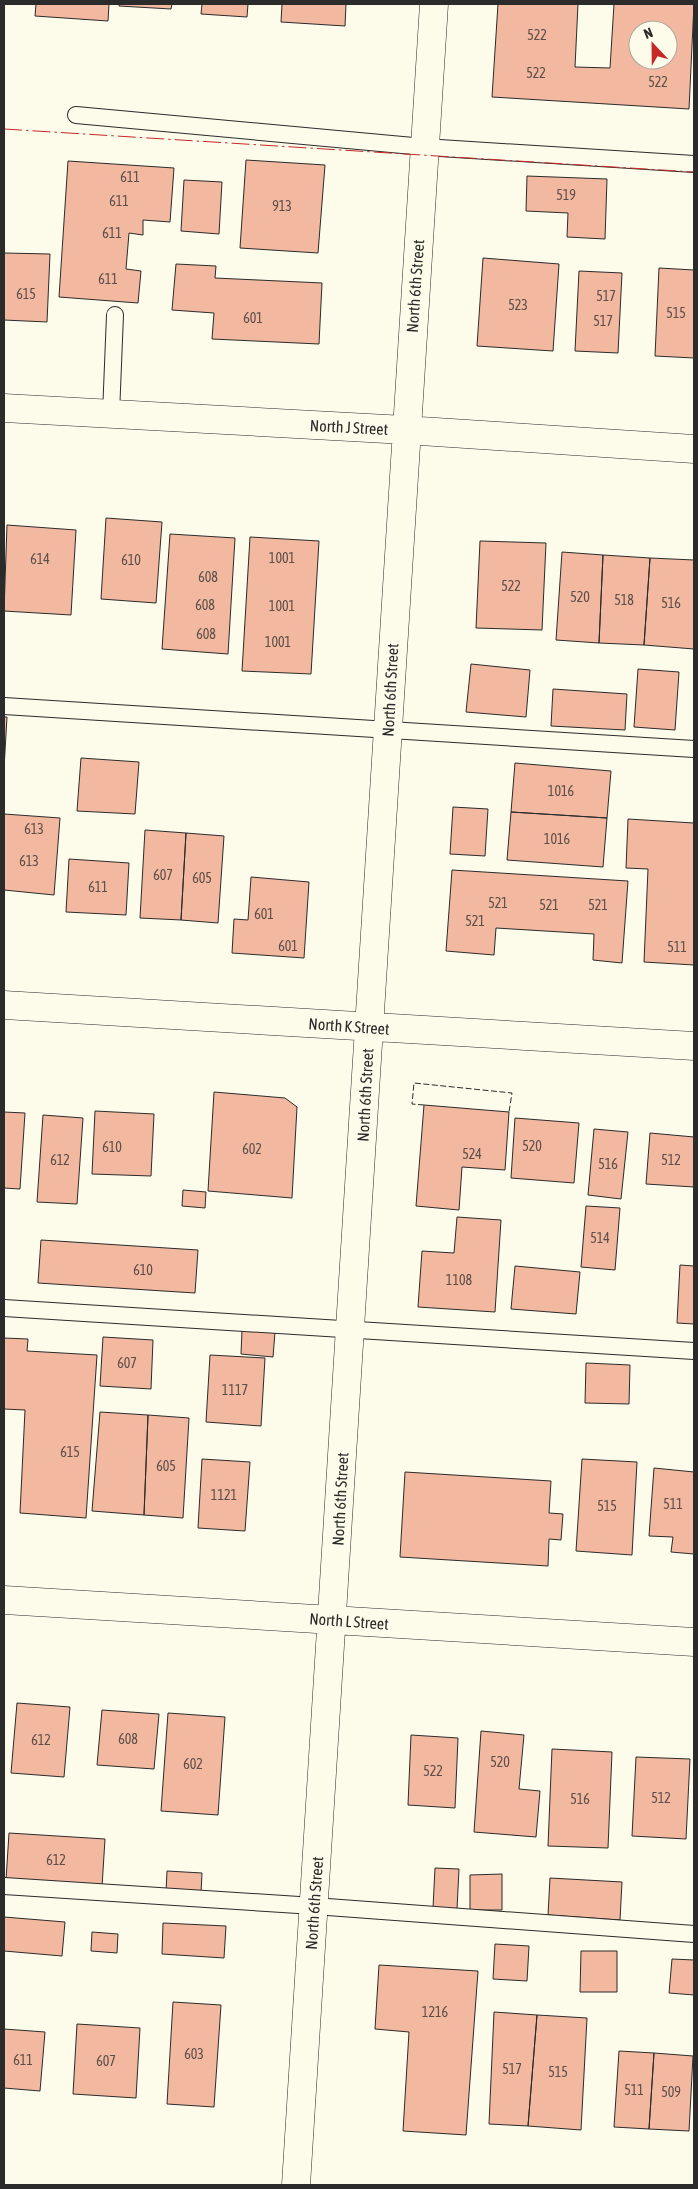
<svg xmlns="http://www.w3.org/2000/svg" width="698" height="2189" viewBox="0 0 698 2189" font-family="'Asap Condensed',sans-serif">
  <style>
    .building { fill: #f2b8a0; stroke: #2b2b2b; fill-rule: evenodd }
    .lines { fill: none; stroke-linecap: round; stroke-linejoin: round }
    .service-casing { stroke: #2b2b2b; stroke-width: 18 }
    .minor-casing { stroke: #2b2b2b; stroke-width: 29 }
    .service { stroke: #fdfbea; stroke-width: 16 }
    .minor { stroke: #fdfbea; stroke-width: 28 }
    .fence { stroke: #2b2b2b; stroke-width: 1; stroke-dasharray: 6 2.5; stroke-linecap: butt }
    .power { stroke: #c62828; stroke-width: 1; stroke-dasharray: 18 4 2.5 4; stroke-linecap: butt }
    .labels { text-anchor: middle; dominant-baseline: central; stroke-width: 4; stroke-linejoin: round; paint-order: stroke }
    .number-label { font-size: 14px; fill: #5d4e48 }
    .street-label { font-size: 16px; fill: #2b2b2b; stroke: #fdfbea }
  </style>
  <rect width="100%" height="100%" fill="#fdfbea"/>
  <path class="building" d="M36 4H109L108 21 35 16Z
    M119 4H172L171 9 119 6Z
    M202 4H248L247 17 201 14Z
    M282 4H346L345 26 281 22Z
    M498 4H578L575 67 610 68 614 4H694L689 109 492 97ZM638 30H668V60H638Z
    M246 160 325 165 318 253 240 248Z
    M68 161 174 168 170 222 143 220V235L129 233 126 269 141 271 138 303 59 297Z
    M527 176 607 179 605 239 567 237 568 213 526 211Z
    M184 180 222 182 219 234 181 231Z
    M4 253 50 254 47 322 4 320Z
    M483 258 559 264 553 351 477 346Z
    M176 264 216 266 215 278 322 283 319 344 212 339 214 313 172 310Z
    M659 268 694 270V358L655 356Z
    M579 271 622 273 618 353 575 351Z
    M106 518 162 522 156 603 101 599Z
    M7 525 76 530 71 615 4 611Z
    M170 534 235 538 228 654 162 649Z
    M250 537 319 541 311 674 242 671Z
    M480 541 546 543 542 630 476 628Z
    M562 552 603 555 599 643 556 640Z
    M603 555 650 558 644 645 599 643Z
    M650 558 694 560V649L644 645Z
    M471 664 530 670 526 717 466 712Z
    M638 669 679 672 675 730 634 727Z
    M553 689 627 694 625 730 551 726Z
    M4 717H7L4 769Z
    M81 758 139 762 135 814 77 811Z
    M515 763 611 771 607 818 511 812Z
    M453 807 488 809 485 856 450 854Z
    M511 812 607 818 603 867 507 860Z
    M4 814 60 818 54 895 4 890Z
    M628 819 694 823V965L644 962 648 869 626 868Z
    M145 830 186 833 181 920 140 918Z
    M186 833 224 836 218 923 181 920Z
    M69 859 129 863 126 915 66 912Z
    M452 870 628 881 622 963 593 960 594 934 496 928 494 955 446 951Z
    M251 877 309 882 304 958 232 953 234 919 248 920Z
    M214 1092 285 1098 297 1107 292 1198 208 1191Z
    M424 1105 509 1112 505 1170 462 1167 459 1210 416 1206Z
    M95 1111 154 1114 151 1176 92 1174Z
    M4 1112 25 1113 20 1189 4 1188Z
    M43 1115 83 1118 77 1204 37 1202Z
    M515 1118 579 1123 574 1183 511 1178Z
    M594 1129 628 1132 621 1199 588 1195Z
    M650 1133 694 1137V1187L646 1184Z
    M183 1190 206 1192 205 1208 182 1206Z
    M586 1206 620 1208 615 1270 581 1267Z
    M457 1217 501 1220 495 1312 418 1307 422 1251 454 1253Z
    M41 1240 198 1250 195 1293 38 1283Z
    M680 1265 694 1266V1324L677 1323Z
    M515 1266 580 1272 576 1314 511 1309Z
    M242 1330 275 1332 273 1357 241 1354Z
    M103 1337 153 1340 151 1389 100 1386Z
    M4 1338 28 1339 27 1351 97 1355 86 1518 20 1513 25 1410 4 1409Z
    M210 1355 265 1358 261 1426 206 1422Z
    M586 1363 630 1365 629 1404 585 1403Z
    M100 1412 148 1415 144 1515 92 1511Z
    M148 1415 189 1418 183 1518 144 1515Z
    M202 1459 250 1462 245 1531 198 1528Z
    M582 1459 637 1462 632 1555 576 1551Z
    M654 1468 694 1472V1554L671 1552 673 1537 649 1536Z
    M405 1472 551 1481 549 1513 563 1514 561 1540 549 1539 548 1566 400 1557Z
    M17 1703 70 1707 64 1777 11 1773Z
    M102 1710 159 1714 154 1769 97 1765Z
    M168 1713 225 1717 218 1815 161 1811Z
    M481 1731 524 1735 519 1789 540 1791 536 1837 474 1832Z
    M411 1735 458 1738 455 1808 408 1805Z
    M552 1749 612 1752 608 1848 548 1846Z
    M636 1757 690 1759 686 1839 632 1836Z
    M9 1833 105 1839 102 1887 6 1880Z
    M435 1868 459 1869 457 1909 433 1908Z
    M167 1871 202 1873 201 1893 166 1892Z
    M502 1874V1910H470V1875Z
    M550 1878 622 1882 620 1920 548 1915Z
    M4 1917 65 1922 62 1956 4 1951Z
    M163 1923 226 1926 224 1958 162 1954Z
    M92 1932 118 1934 117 1953 91 1951Z
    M495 1944 529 1946 527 1981 493 1979Z
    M581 1951H617V1992H580Z
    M672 1959 694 1960V1995L669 1993Z
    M379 1965 478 1971 466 2135 403 2131 409 2032 375 2029Z
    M173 2002 221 2005 214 2107 167 2104Z
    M494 2012 537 2015 528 2126 489 2124Z
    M537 2015 587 2018 581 2130 528 2126Z
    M77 2024 140 2028 136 2098 73 2094Z
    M4 2029 45 2032 40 2091 4 2088Z
    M619 2051 654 2053 649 2129 614 2127Z
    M654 2053 693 2056 689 2131 649 2129Z"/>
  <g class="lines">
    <g class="service-casing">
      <path id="service" d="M76 115 424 147 694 164
        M111 414 115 315
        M4 706 694 749
        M4 1308 694 1351
        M4 1886 314 1906 694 1934"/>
    </g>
    <g class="minor-casing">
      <path id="minor" d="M4 408 405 430 694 449
        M4 1005 694 1046
        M4 1600 694 1642
        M296 2185C343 1458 386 731 434 4"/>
    </g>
    <use href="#service" class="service"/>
    <use href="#minor" class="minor"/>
    <path class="fence" d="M424 1105 412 1104 414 1083 512 1093 509 1112"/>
    <path class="power" d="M4 129 694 172"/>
  </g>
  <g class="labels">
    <g class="number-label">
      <text x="537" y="35">522</text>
      <text x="536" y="73">522</text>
      <text x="658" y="82">522</text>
      <text x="130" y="177">611</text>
      <text x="566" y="195">519</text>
      <text x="119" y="201">611</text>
      <text x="282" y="206">913</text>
      <text x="112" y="233">611</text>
      <text x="108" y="279">611</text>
      <text x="26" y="294">615</text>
      <text x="606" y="296">517</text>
      <text x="518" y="305">523</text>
      <text x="676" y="313">515</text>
      <text x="253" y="318">601</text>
      <text x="603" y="321">517</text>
      <text x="282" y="558">1001</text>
      <text x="40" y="559">614</text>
      <text x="131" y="560">610</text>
      <text x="208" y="577">608</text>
      <text x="511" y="586">522</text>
      <text x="580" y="597">520</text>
      <text x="624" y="600">518</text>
      <text x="671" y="603">516</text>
      <text x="205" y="605">608</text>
      <text x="282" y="606">1001</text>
      <text x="206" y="634">608</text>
      <text x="278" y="642">1001</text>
      <text x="561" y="791">1016</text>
      <text x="34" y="829">613</text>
      <text x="557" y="839">1016</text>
      <text x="29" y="861">613</text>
      <text x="163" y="875">607</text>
      <text x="202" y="878">605</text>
      <text x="98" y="887">611</text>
      <text x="498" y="903">521</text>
      <text x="549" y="905">521</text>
      <text x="598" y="905">521</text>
      <text x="264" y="914">601</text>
      <text x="475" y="921">521</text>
      <text x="288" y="946">601</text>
      <text x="677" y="947">511</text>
      <text x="532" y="1146">520</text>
      <text x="112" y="1147">610</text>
      <text x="252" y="1149">602</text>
      <text x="472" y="1154">524</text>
      <text x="60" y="1160">612</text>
      <text x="671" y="1160">512</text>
      <text x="608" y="1164">516</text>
      <text x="600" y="1238">514</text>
      <text x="143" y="1270">610</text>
      <text x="459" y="1280">1108</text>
      <text x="127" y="1363">607</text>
      <text x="235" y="1390">1117</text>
      <text x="70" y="1452">615</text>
      <text x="166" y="1466">605</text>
      <text x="224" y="1495">1121</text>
      <text x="673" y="1504">511</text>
      <text x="607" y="1506">515</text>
      <text x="128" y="1739">608</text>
      <text x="41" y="1740">612</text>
      <text x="500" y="1762">520</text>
      <text x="193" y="1764">602</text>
      <text x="433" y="1771">522</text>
      <text x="661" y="1798">512</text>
      <text x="580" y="1799">516</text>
      <text x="56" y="1860">612</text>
      <text x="435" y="2012">1216</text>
      <text x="194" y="2054">603</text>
      <text x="23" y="2060">611</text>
      <text x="106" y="2061">607</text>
      <text x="512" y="2069">517</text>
      <text x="558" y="2072">515</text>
      <text x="634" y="2090">511</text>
      <text x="671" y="2092">509</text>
    </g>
    <g class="street-label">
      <text transform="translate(415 286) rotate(-86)">North 6th Street</text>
      <text transform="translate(349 427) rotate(3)">North J Street</text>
      <text transform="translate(390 690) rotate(-87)">North 6th Street</text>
      <text transform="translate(349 1026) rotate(4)">North K Street</text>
      <text transform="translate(365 1095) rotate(-87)">North 6th Street</text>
      <text transform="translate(340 1499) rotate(-87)">North 6th Street</text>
      <text transform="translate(349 1621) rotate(4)">North L Street</text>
      <text transform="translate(314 1903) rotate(-86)">North 6th Street</text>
    </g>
  </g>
  <rect width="698" height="2189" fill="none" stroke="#2b2b2b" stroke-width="10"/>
  <g transform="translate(653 45) rotate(338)"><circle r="24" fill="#fdfbea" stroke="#a9a89e"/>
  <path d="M0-4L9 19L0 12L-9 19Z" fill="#c62828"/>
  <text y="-8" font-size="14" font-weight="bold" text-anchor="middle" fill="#2b2b2b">N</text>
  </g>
</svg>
